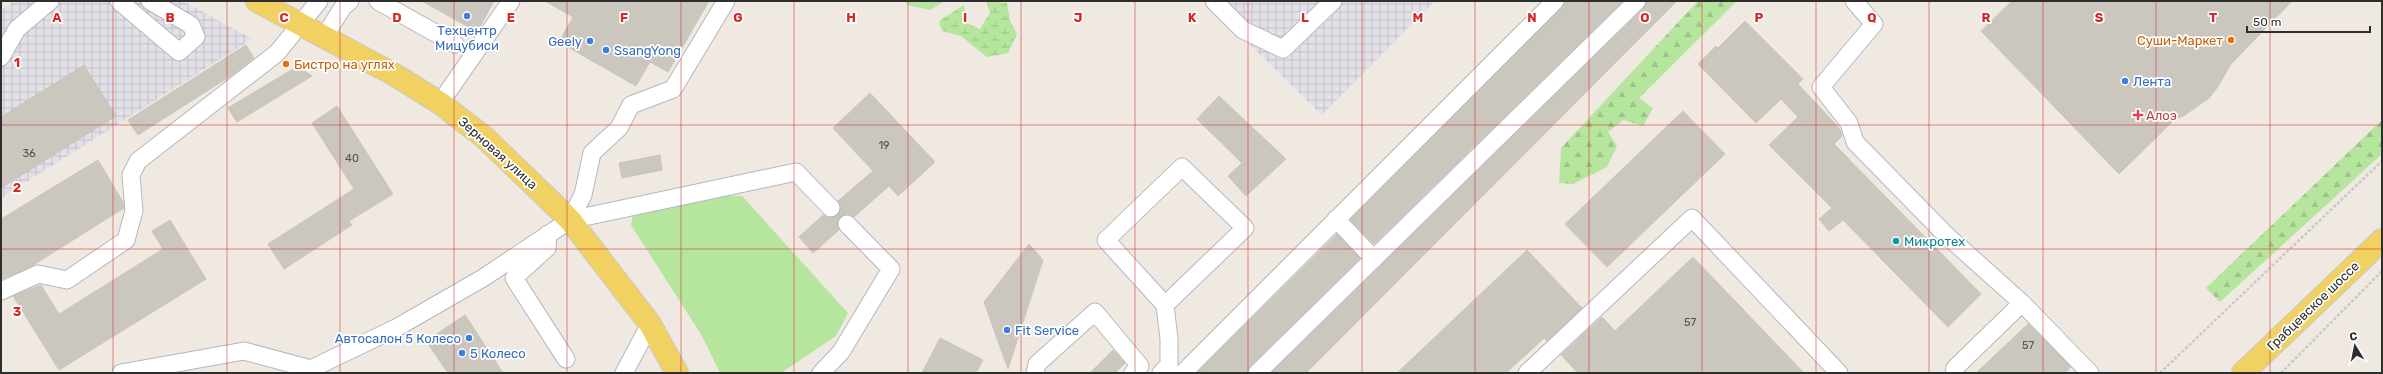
<svg xmlns="http://www.w3.org/2000/svg" width="2383" height="374" viewBox="0 0 2383 374" font-family="Rubik,sans-serif">
  <style>
    .industrial { fill: url(#industrial-grid) }
    .grass { fill: #b6e59e }
    .forest { fill: url(#forest-firs) }
    .wetland { fill: url(#wetland-marsh) }
    .building { fill: #cbc7bf; stroke: #cbc5ba }
    .lines { fill: none; stroke-linecap: round; stroke-linejoin: round }
    .minor-tunnel { stroke: #c8c4bd; stroke-width: 17; stroke-dasharray: 17 8; stroke-linecap: butt }
    .minor-casing { stroke: #b4b7c1; stroke-width: 19 }
    .major-casing { stroke: #c9c9c9; stroke-width: 24 }
    .path { stroke: #c9c9c9; stroke-width: 2.5; stroke-dasharray: 3 2; stroke-linecap: butt }
    .minor { stroke: #fff; stroke-width: 17 }
    .major { stroke: #f2d163; stroke-width: 22 }
    .grid { fill: none; stroke: #d62828; stroke-width: 1; stroke-opacity: 0.55 }
    .shop-dot { fill: #3f7fe0; stroke: #fff; stroke-width: 1.5 }
    .food-dot { fill: #e8710a; stroke: #fff; stroke-width: 1.5 }
    .health-dot { fill: #e0444e; stroke: #fff; stroke-width: 1.5 }
    .culture-dot { fill: #0f9aa8; stroke: #fff; stroke-width: 1.5 }
    .labels { text-anchor: middle; dominant-baseline: central; stroke-width: 3.5; stroke-linejoin: round; paint-order: stroke }
    .number-label { font-size: 11px; fill: #555452 }
    .shop-label { font-size: 13px; fill: #366cbe; stroke: #fff; text-anchor: start }
    .food-label { font-size: 13px; fill: #c56008; stroke: #fff; text-anchor: end }
    .health-label { font-size: 13px; fill: #be3a42; stroke: #fff; text-anchor: start }
    .street-label { font-size: 13px; fill: #2e2e2e; stroke: #fff }
    .culture-label { font-size: 13px; fill: #0d838f; stroke: #fff; text-anchor: start }
    .grid-label { font-size: 13px; text-anchor: middle; font-weight: bold; fill: #d62828; stroke: #fff; stroke-width: 3.5; stroke-linejoin: round; paint-order: stroke }
  </style>
  <defs>
    <pattern id="industrial-grid" width="8" height="8" patternUnits="userSpaceOnUse"><rect width="8" height="8" fill="#e3e1e8"/><path d="M0 4h8M4 0v8" fill="none" stroke="#c3c1c7"/></pattern>
    <pattern id="forest-firs" width="22" height="20" patternUnits="userSpaceOnUse"><rect width="22" height="20" fill="#b6e59e"/><path d="M5 1l3.5 6h-7zM16 11l3.5 6h-7z" fill="#9dc588"/></pattern>
    <pattern id="wetland-marsh" width="20" height="14" patternUnits="userSpaceOnUse"><rect width="20" height="14" fill="#b6e59e"/><path d="M1 5h8M5 5V1M11 12h8M15 12V8" fill="none" stroke="#9dc588"/></pattern>
  </defs>
  <rect width="100%" height="100%" fill="#efe9e1"/>
  <path class="industrial" d="M15 1H183L252 39 1 198V10Z
    M1205 1H1435L1322 115Z"/>
  <path class="grass" d="M906 1H945L930 10 907 5Z
    M713 195 742 196 848 313 836 336 781 373H720L702 336 631 225 633 214Z"/>
  <path class="forest" d="M1698 1H1737L1639 98 1653 108 1643 126 1623 120 1608 132 1617 146 1607 167 1573 184 1559 183 1561 148Z
    M2382 120V154L2220 302 2206 288Z"/>
  <path class="wetland" d="M986 1 1007 3 1010 21 1017 34 1008 53 987 57 961 36 942 31 939 21 964 5 967 23 980 29 990 13Z"/>
  <path class="building" d="M422 1H494L477 32Z
    M545 1H709L668 72 650 62 636 86 559 42 573 17Z
    M1567 1H1623L1374 244 1350 220Z
    M1647 1H1677L1306 373H1271L1644 8Z
    M2012 1H2292L2231 64 2217 88 2209 98 2185 115 2174 120 2119 174 1981 31Z
    M1745 21 1803 79 1798 84 1840 129 1842 136 1834 144 1981 294 1948 327 1843 220 1829 231 1819 219 1832 208 1769 145 1798 117 1781 99 1756 123 1698 64 1716 46 1718 48Z
    M246 45 254 58 232 75 138 135 128 120Z
    M84 65 116 116 1 188V117Z
    M298 66 312 76 237 122 228 108Z
    M870 93 935 162 898 196 889 186 854 217 849 214 840 217 837 222 839 230 813 253 799 237 823 215 829 218 838 215 841 210 838 201 873 171 833 128Z
    M1219 96 1286 159 1246 196 1228 176 1242 163 1197 119Z
    M337 106 393 194 349 221 352 225 284 269 268 244 354 189 312 123Z
    M1683 111 1725 154 1607 267 1565 224Z
    M660 155 662 170 622 178 619 163Z
    M98 160 123 202 124 208 30 267 2 279 1 219Z
    M170 220 206 279 59 370 13 296 41 285 59 314 163 249 152 231Z
    M1337 234 1360 258 1250 366 1247 373H1197Z
    M1029 244 1043 260 1008 369 984 302Z
    M1527 250 1582 308 1547 341 1544 338 1506 373H1397Z
    M1693 257 1804 373H1578L1561 355 1602 317 1615 331Z
    M465 315 503 373H448L426 341Z
    M2028 324 2071 367 2065 373H1976Z
    M940 338 983 360 976 373H922Z
    M1113 350 1125 363 1115 373H1090Z"/>
  <g class="lines">
    <path class="minor-tunnel" d="M831 208 847 224"/>
    <g class="minor-casing">
      <path id="minor" d="M119 1 179 52 196 37 191 25 150 1
        M378 1 455 44
        M1214 1 1243 30 1283 49 1333 1
        M1854 1 1874 24 1821 87 1849 123 1855 142 1944 233 2022 303
        M324 37 343 7 350 1
        M1 57 17 29 50 1
        M440 103 511 1
        M1336 219 1374 259
        M570 220 583 195 592 153 619 128 631 105 673 89 726 1
        M548 234 547 248 514 278 566 359
        M1 291 38 274 67 280 126 240 134 211 131 175 138 161 277 53 319 1
        M121 373 244 351 311 369 396 328 483 278 570 220 796 172 831 208
        M624 373 650 324
        M821 373 841 352 891 269 847 224
        M1035 373 1037 364 1095 312 1140 366 1133 373
        M1161 373 1169 365V339L1165 305 1106 240 1182 167 1245 228 1165 305
        M1183 373 1555 1
        M1257 373 1637 1
        M1527 373 1692 218 1839 373
        M1954 373 1955 368 2022 303 2090 373"/>
    </g>
    <g class="major-casing">
      <path id="major" d="M257 1 395 75 440 103 484 137 570 220 650 324 677 373
        M2243 373 2382 240"/>
    </g>
    <path class="path" d="M2160 373 2382 161
      M2281 373 2382 271"/>
    <use href="#minor" class="minor"/>
    <use href="#major" class="major"/>
  </g>
  <path class="grid" d="M113 1V373M227 1V373M340 1V373M454 1V373M567 1V373M681 1V373M794 1V373M908 1V373M1021 1V373M1135 1V373M1248 1V373M1362 1V373M1475 1V373M1589 1V373M1702 1V373M1816 1V373M1929 1V373M2043 1V373M2156 1V373M2270 1V373M1 125H2382M1 249H2382"/>
  <g class="shop-dot">
    <circle cx="467" cy="16" r="4"/>
    <circle cx="590" cy="41" r="4"/>
    <circle cx="606" cy="50" r="4"/>
    <circle cx="2125" cy="81" r="4"/>
    <circle cx="1007" cy="330" r="4"/>
    <circle cx="469" cy="338" r="4"/>
    <circle cx="462" cy="353" r="4"/>
  </g>
  <g class="food-dot">
    <circle cx="2231" cy="40" r="4"/>
    <circle cx="286" cy="64" r="4"/>
  </g>
  <path class="health-dot" d="M2136 109h4v4h4v4h-4v4h-4v-4h-4v-4h4z"/>
  <circle class="culture-dot" cx="1896" cy="241" r="4"/>
  <g class="labels">
    <g class="number-label">
      <text x="884" y="145">19</text>
      <text x="29" y="153">36</text>
      <text x="352" y="158">40</text>
      <text x="1690" y="322">57</text>
      <text x="2028" y="345">57</text>
    </g>
    <g class="shop-label">
      <text x="467" y="30" text-anchor="middle">Техцентр<tspan x="467" dy="15">Мицубиси</tspan></text>
      <text x="582" y="41" text-anchor="end">Geely</text>
      <text x="614" y="50">SsangYong</text>
      <text x="2133" y="81">Лента</text>
      <text x="1015" y="330">Fit Service</text>
      <text x="461" y="338" text-anchor="end">Автосалон 5 Колесо</text>
      <text x="470" y="353">5 Колесо</text>
    </g>
    <g class="food-label">
      <text x="2223" y="40">Суши-Маркет</text>
      <text x="294" y="64" text-anchor="start">Бистро на углях</text>
    </g>
    <g class="health-label">
      <text x="2146" y="115">Алоэ</text>
    </g>
    <g class="street-label">
      <text transform="translate(498 153) rotate(42)">Зерновая улица</text>
      <text transform="translate(2313 306) rotate(-44)">Грабцевское шоссе</text>
    </g>
    <g class="culture-label">
      <text x="1904" y="241">Микротех</text>
    </g>
  </g>
  <g class="grid-label">
    <text x="57" y="22">A</text>
    <text x="170" y="22">B</text>
    <text x="284" y="22">C</text>
    <text x="397" y="22">D</text>
    <text x="511" y="22">E</text>
    <text x="624" y="22">F</text>
    <text x="738" y="22">G</text>
    <text x="851" y="22">H</text>
    <text x="965" y="22">I</text>
    <text x="1078" y="22">J</text>
    <text x="1192" y="22">K</text>
    <text x="1305" y="22">L</text>
    <text x="1418" y="22">M</text>
    <text x="1532" y="22">N</text>
    <text x="1645" y="22">O</text>
    <text x="1759" y="22">P</text>
    <text x="1872" y="22">Q</text>
    <text x="1986" y="22">R</text>
    <text x="2099" y="22">S</text>
    <text x="2213" y="22">T</text>
    <text x="17" y="67">1</text>
    <text x="17" y="192">2</text>
    <text x="17" y="316">3</text>
  </g>
  <rect width="2383" height="374" fill="none" stroke="#2e2e2e" stroke-width="4"/>
  <g transform="translate(2355 346) rotate(350)" stroke="#ffffff" stroke-width="3" paint-order="stroke">
  <path d="M0-3L7 15L0 10L-7 15Z" fill="#2e2e2e"/>
  <text y="-6" font-size="11" font-weight="bold" text-anchor="middle" fill="#2e2e2e">С</text>
  </g>
  <path d="M2247 26v6h123v-6" fill="none" stroke="#2e2e2e" stroke-width="2"/>
  <text x="2253" y="26" font-size="12" fill="#2e2e2e" stroke="#ffffff" stroke-width="3" paint-order="stroke">50 m</text>
</svg>
